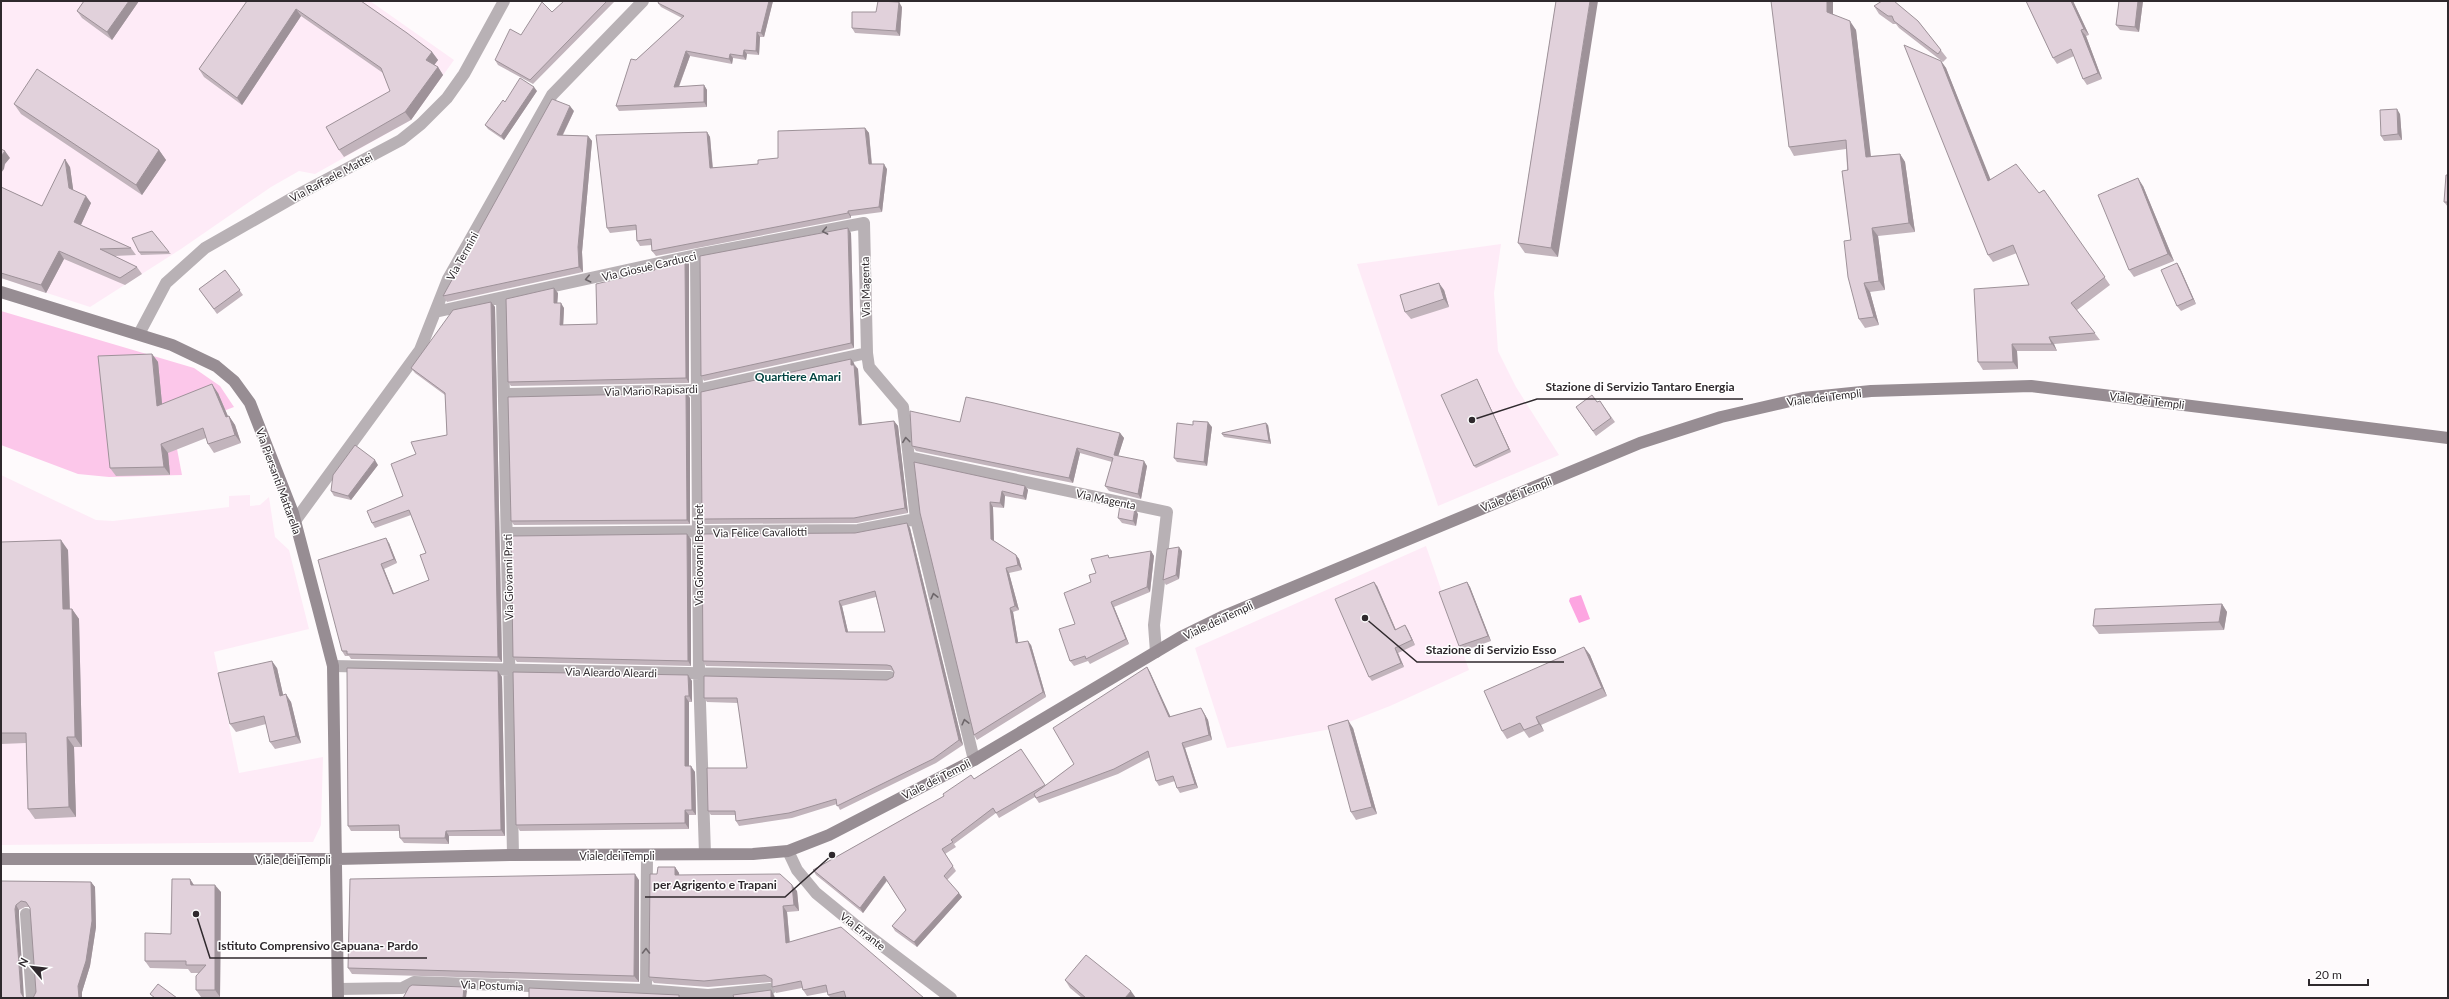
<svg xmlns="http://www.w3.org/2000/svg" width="2449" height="999" viewBox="0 0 2449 999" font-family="Lato,sans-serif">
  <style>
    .built { fill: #feebf7 }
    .green { fill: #fcc7ea }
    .water { fill: #fda5e1 }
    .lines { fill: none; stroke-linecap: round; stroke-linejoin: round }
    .street { stroke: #b8b1b5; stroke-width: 12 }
    .secondary { stroke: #978d93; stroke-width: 12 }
    .wall { fill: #c2b4bc; fill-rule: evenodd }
    .shaded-wall { fill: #9e9299 }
    .building { fill: #e1d1db; stroke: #9e9299; fill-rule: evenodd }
    .oneway { stroke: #6d666a }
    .labels { text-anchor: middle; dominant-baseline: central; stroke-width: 3; stroke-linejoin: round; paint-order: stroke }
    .street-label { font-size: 11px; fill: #2f292d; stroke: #fff }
    .neighbourhood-label { font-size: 12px; font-weight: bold; fill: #004340; stroke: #fff }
    .leader { fill: none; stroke: #2f292d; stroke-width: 1.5 }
    .callout-dot { fill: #2f292d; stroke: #fff; stroke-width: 1.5 }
    .callout-label { font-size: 12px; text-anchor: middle; font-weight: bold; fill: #2f292d; stroke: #fff; stroke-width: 3; stroke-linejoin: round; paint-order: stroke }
  </style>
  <rect width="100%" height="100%" fill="#fefafc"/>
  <path class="built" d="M1 1H370L454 60 411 120 315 174 299 171 271 187 181 249 90 307 1 278Z
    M1501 244 1494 293 1498 351 1516 387 1559 455 1438 506 1357 264Z
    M1 475 96 520 113 521 229 507V496L250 495V506L260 505 269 497 275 537 289 550 309 629 214 652 239 773 323 757 321 825 313 842 1 845Z
    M1426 546 1469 670 1390 706 1331 729 1227 748 1195 648Z"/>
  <path class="green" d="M1 311 194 368 220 386 234 407 171 431 177 449 182 475 109 477 78 474 1 445Z"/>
  <path class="water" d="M1581 595 1590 619 1579 623 1569 601 1570 598Z"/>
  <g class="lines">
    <path class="street" d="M696 255 699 673 705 854
      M502 299 513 855
      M435 312 696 255 864 223 867 353 869 367 903 407 916 519 974 760
      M139 334 166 283 205 248 303 192 401 140 421 124 447 98 464 74 504 1
      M504 394 697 390 867 353
      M909 457 1167 512 1154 625 1156 652
      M295 521 420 350 448 279 552 95 643 1
      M507 533 858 530 916 519
      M333 666 890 677
      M788 851 797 870 816 893 860 929 951 998
      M26 914 32 998
      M339 989 402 988 414 982 646 990 708 995 770 989
      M646 990 647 856"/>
    <path class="secondary" d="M1 292 172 345 216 366 234 381 250 403 293 513 319 612 333 666 338 998
      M1 859H337L513 855 753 854 788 851 829 835 974 760 1181 637 1224 616 1640 443 1721 417 1803 398 1871 391 2031 386 2448 438"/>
  </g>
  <path class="wall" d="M84 1H139L112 40 82 18 77 11Z
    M247 1H361L432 52 438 60 434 65 438 67 443 75 411 120 344 157 339 150 390 91 383 73 301 16 242 105 204 77 199 69Z
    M564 1H615L533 84 498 65 495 60 521 35 552 12Z
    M659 1H773L764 37H760L759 55 747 54 746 60 733 58 732 64 690 56 679 87 704 85 707 90V107L619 111 616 106 636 60 682 18 661 7 658 3Z
    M1556 1 1558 257 1525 253 1518 243Z
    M1833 1V14L1856 30 1870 156 1900 154 1905 162 1915 232 1878 236 1885 290 1870 292 1879 325 1865 328 1859 319 1851 240 1846 149 1794 156 1789 147Z
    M2026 1H2073L2089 35 2086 36 2102 79 2087 85 2083 79 2074 56 2057 64 2053 58Z
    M2119 1H2143L2139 32 2120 30 2116 25Z
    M1874 6 1918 21 1947 58 1943 62 1899 28 1896 24H1893L1879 14Z
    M902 7 900 36 855 33 852 28 876 12Z
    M1941 61 1946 68 1990 180 2039 193 2044 190 2110 285 2077 310 2100 340 2054 344 2057 351H2017L2018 369 1983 370 1978 362 2029 285 2017 253 1993 262 1988 255Z
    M537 91 504 140 488 129 485 125 505 102Z
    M14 104 159 150 166 160 142 195 21 114Z
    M574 111 563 135 588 136 592 141 582 252 583 272 447 302 443 296Z
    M2400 114 2402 140 2384 141 2381 136Z
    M865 128 869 133 872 164 887 169 882 212 851 216V218L656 256 652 251V245L640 246 637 241 636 230 610 233 607 228 707 132 710 137 713 168 758 164 778 158Z
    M70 167 73 190 91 203 81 225 131 248 136 255 114 256 137 267 142 274 125 285 64 259 46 293 1 278V187L42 206Z
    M2448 175V207L2444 202Z
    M2143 186 2174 261 2134 277 2129 270Z
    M851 233 854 348 704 381 701 376Z
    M139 252H169L171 254 141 255Z
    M685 260 689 264V383L511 386 508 382 558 293 557 303 564 308 563 325 597 324 655 270Z
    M2177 263 2180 268 2196 304 2181 311 2177 306Z
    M225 270 243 295 217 314 199 289Z
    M1444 290 1449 307 1411 319 1405 312Z
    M491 302 495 307 502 662 351 659 349 656H345L342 651 389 543 397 563 384 569 394 594 429 580 426 553 411 515 375 528 372 523 403 496 416 454 447 435 445 395 415 373 411 368Z
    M152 354 158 362 162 404 218 393 228 416H229L235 425 241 443 214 453 208 444 206 438 168 453 170 475 116 476 110 468Z
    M851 359 858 369 862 425 894 421 898 426 908 513 857 523 705 524 702 519Z
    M1477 379 1478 381 1511 452 1476 468 1474 466Z
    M686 393 690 398V524L514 525 511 521Z
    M1600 401 1615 422 1596 436 1576 407 1597 402Z
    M960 422 1120 433 1124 438 1118 456 1147 466 1141 499 1109 491 1105 486 1112 462 1080 453 1073 483 916 451 912 446Z
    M1193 425 1212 427 1207 466 1177 462 1174 458Z
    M1268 425 1271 444 1224 437 1222 434Z
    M378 465 351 500 334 496 331 491Z
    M1025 486 1028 490 1026 500 1005 496 1004 508 993 507 994 541 1016 555 1019 559 1022 570 1009 573 1019 610 1013 612 1018 642 1031 645 1046 697 977 740 974 735 920 513Z
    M1138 514 1136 526 1122 523 1118 518Z
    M907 523 910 528 963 745 936 763 840 810 837 804 792 818 739 826 736 821 735 815H711L708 811 747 768 738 703 707 702 704 698 887 680 893 677 894 672 893 671 890 670 706 666 703 661 855 533ZM876 597 885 632H848L842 606Z
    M691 539V666L517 662 513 657Z
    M1 542 68 550 70 609H72L79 619 82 747H74L76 817 35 819 28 809 26 743 1 744Z
    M1151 551 1154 556 1150 592 1114 607 1129 644 1090 664 1088 661 1074 666 1070 661 1075 624 1091 582 1096 573 1110 558Z
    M1182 551 1179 579 1166 585 1163 580Z
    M1467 582 1470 587 1491 641 1463 651 1459 646Z
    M1377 586 1396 630 1405 625 1408 630 1415 645 1398 653 1404 667 1372 681 1369 677Z
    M2222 604 2227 612 2224 630 2099 634 2093 626Z
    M1584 647 1590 655 1607 696 1541 725 1544 731 1529 738 1524 731 1507 739 1502 731Z
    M1147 667 1150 672 1170 717 1201 708 1204 713 1208 720 1212 740 1185 748 1198 788 1180 793 1177 788 1175 781 1159 786 1156 781 1150 757 1118 774 1039 803 1035 797 999 818 996 813 954 844 956 847 945 854 956 871 947 880 962 897 917 947 895 931 892 926 906 910 887 881 863 913 816 875 813 870 944 796 974 779 1021 749 1045 786 1074 764Z
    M277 668 283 695 291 702 301 743 275 749 270 742 266 724 236 732 230 724Z
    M498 671 502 677 505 836H449V844L404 843 400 838V831H351L348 826Z
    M688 675 692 681V702H689V766L695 772 696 815H689V829L520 831 516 825Z
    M1353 728 1377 814 1356 820 1351 812Z
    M675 867 679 873V875L797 891 799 911 787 912 790 942 841 927 846 998H831L828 995V992L807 996 803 990 802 988 776 993 772 987V983L770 982 708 987 654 983 649 977 657 874Z
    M190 879 194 885 221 892 220 997H201L196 990 199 973H191L188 969 150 968 145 961 171 934Z
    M639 880V982L352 974 348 968Z
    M1 881 91 882 95 887 96 927 90 966 82 992V998H33L36 992 30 908 29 907H25L19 910V915Z
    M1065 980 1136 998H1082L1070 988Z"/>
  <path class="shaded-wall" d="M129 1H139L112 40 107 32Z
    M769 1H773L764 37 761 33Z
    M1590 1H1598L1558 257 1551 248Z
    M1827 1H1833V20L1827 12Z
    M2071 1H2073L2089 35 2084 29Z
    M2138 1H2143L2139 32 2135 27Z
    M899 2 902 7 900 36 896 31Z
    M296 9 301 16 242 105 237 98Z
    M1850 21 1856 30 1872 165 1866 157Z
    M2081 30 2086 36 2102 79 2098 73Z
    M757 32 760 37 759 55 756 51Z
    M744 50 747 54 746 60 743 56Z
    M686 51 690 56 677 91 674 87Z
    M432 52 438 60 432 68 426 60Z
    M730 54 733 58 732 64 729 59Z
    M1941 61 1946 68 1994 188 1988 181Z
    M438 67 443 75 411 120 405 112Z
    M704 85 707 90V107L704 102Z
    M534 87 537 91 504 140 501 136Z
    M570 106 574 111 560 140 557 135Z
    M2397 109 2400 114 2402 140 2398 134Z
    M865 128 869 133 872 169 869 164Z
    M707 132 710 137 713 173 710 168Z
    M588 136 592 141 582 252 583 272 579 267 578 247Z
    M159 150 166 160 142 195 136 185Z
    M5 151 10 158 5 164 4 169 1 173V156Z
    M1900 154 1905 162 1915 232 1909 223Z
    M65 159 70 167 74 195 69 188Z
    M884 164 887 169 882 212 879 207Z
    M2138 178 2143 186 2174 261 2168 254Z
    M86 196 91 203 79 229 74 222Z
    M848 211 851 216V218L848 213Z
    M848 228 851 233 854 348 851 343Z
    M1872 228 1878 236 1885 290 1879 281Z
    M59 251 64 259 46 293 41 285Z
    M685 260 689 264V383L686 378Z
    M2177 263 2180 268 2196 304 2193 299Z
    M1439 283 1444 290 1449 307 1444 299Z
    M1864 283 1870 292 1879 325 1874 317Z
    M554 288 558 293 557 308 554 303Z
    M491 302 495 307 502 662 498 657Z
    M561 303 564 308 563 329 560 325Z
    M2049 337 2054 344 2057 351 2052 344Z
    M2012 344 2017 351 2018 369 2013 362Z
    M152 354 158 362 163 414 157 406Z
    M851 359 854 363V370L851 365Z
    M854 365 858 369 862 429 859 425Z
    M1477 379 1478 381 1511 452 1509 449Z
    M212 384 218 393 232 426 226 417Z
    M686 393 690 398V524L687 520Z
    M229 416 235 425 241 443 235 435Z
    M894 421 898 426 908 513 905 508Z
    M1208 422 1212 427 1207 466 1204 462Z
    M1266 423 1268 425 1271 444 1269 441Z
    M1120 433 1124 438 1117 460 1114 455Z
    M161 444 168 453 170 475 164 467Z
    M1077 448 1080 453 1073 483 1069 478Z
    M375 460 378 465 351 500 348 496Z
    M1144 461 1147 466 1141 499 1138 494Z
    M1025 486 1028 490 1026 500 1023 496Z
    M1002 491 1005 496 1004 508 1000 503Z
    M990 502 993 507 994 543 991 539Z
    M1135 508 1138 514 1136 526 1133 521Z
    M907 523 910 528 963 745 959 740Z
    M687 534 691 539V666L688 661Z
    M386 538 389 543 397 563 394 559Z
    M61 540 68 550 70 619 63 609Z
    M1179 547 1182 551 1179 579 1176 575Z
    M1151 551 1154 556 1150 592 1147 587Z
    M1016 555 1019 559 1022 570 1018 565Z
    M381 564 384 569 396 599 393 594Z
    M1006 568 1009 573 1019 610 1015 606Z
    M1374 582 1377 586 1398 635 1395 630Z
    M1467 582 1470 587 1491 641 1488 636Z
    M839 601 842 606 849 636 846 632Z
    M1111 602 1114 607 1129 644 1126 639Z
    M2222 604 2227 612 2224 630 2219 622Z
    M1010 608 1013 612 1019 647 1016 643Z
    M72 609 79 619 82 747 75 737Z
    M1405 625 1408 630 1415 645 1412 640Z
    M1028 641 1031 645 1046 697 1043 692Z
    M1584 647 1590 655 1607 696 1602 688Z
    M1395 648 1398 653 1404 667 1401 663Z
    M272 661 277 668 285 703 280 696Z
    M1147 667 1150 672 1173 722 1169 717Z
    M498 671 502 677 505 836 501 830Z
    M688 675 692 681V702L689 696Z
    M286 694 291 702 301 743 296 736Z
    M685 696 689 702V772L685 766Z
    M1201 708 1204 713 1208 720 1212 740 1209 735Z
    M1536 717 1541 725 1544 731 1539 724Z
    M1348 720 1353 728 1377 814 1372 807Z
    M67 737 74 747 76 817 69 807Z
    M1182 743 1185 748 1198 788 1195 784Z
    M691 766 695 772 696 815 692 810Z
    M685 810 689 815V829L685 823Z
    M446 831 449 836V844L445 838Z
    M675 867 679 873 680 881 675 875Z
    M635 874 639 880V982L634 976Z
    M884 876 887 880 863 913 860 908Z
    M190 879 195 887 191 885Z
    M91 882 95 887 96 927 90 966 82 992V998H79L78 986Z
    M215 885 221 892 220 997 215 990Z
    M792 885 797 891 799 911 794 905Z
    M959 893 962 897 917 947 914 942Z
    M16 905 19 910V915L24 998 21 993 15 909Z
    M783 906 787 912 790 949 786 943Z
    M464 987 467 991 466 998H463Z
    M771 990 774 995 775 998H771Z
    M1131 991 1136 998H1125Z"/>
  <path class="building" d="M84 1H129L107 32 77 11Z
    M247 1H361L407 33 432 52 426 60 438 67 405 112 339 150 326 127 390 91 381 68 296 9 237 98 199 69Z
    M564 1H607L530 80 495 60 510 29 521 35 542 2 552 12Z
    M659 1H769L761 33 757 32 756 51 744 50 743 56 730 54 729 59 686 51 674 87 704 85V102L616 106 631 59 636 60 684 16 658 3Z
    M878 1 899 2 896 31 852 28V12H876Z
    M1556 1H1590L1551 248 1518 243Z
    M1771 1H1827V12L1850 21 1866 157 1900 154 1909 223 1872 228 1879 281 1864 283 1874 317 1859 319 1848 277 1844 241 1851 240 1842 171 1848 170 1846 140 1789 147Z
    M1882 1H1894L1918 21 1941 50 1938 54 1894 21 1892 16H1888L1874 6Z
    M2026 1H2071L2084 29 2081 30 2098 73 2083 79 2071 49 2053 58Z
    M2119 1H2138L2135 27 2116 25Z
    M1904 45 1941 61 1988 181 2016 164 2039 193 2044 190 2105 277 2071 303 2095 333 2049 337 2052 344H2012L2013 362H1978L1974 289 2029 285 2013 245 1988 255Z
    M37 69 159 150 136 185 14 104Z
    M520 78 534 87 501 136 485 125 503 100 505 102Z
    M552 99 570 106 557 135 588 136 578 247 579 267 443 296Z
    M2397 109 2398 134 2381 136 2380 110Z
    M865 128 869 164H884L879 207 848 211V213L652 251 651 239 637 241 636 225 607 228 596 135 707 132 710 168 758 164V160L778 158V131Z
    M1 149 5 151 1 156Z
    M65 159 69 188 86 196 74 222 131 248 100 249 137 267 120 278 59 251 41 285 1 273V187L42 206Z
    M2446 175H2448V202H2444Z
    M2138 178 2168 254 2129 270 2098 195Z
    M848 228 851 343 701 376 700 256Z
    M152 231 169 252H139L132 238Z
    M685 260 686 378 508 382 506 299 554 288V303H561L560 325 597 324 596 284 655 270 654 266Z
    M2177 263 2193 299 2177 306 2161 270Z
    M225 270 240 290 214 309 199 289Z
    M1439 283 1444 299 1405 312 1400 295Z
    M491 302 498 657 347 654V651H342L318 560 386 538 394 559 381 564 393 594 429 580 420 555 426 553 409 510 372 523 367 511 403 496 391 464 416 454 411 442 447 435 445 393 411 368 453 310Z
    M152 354 157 406 212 384 226 417 229 416 235 435 208 444 203 428 161 444 164 467 110 468 98 356Z
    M851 359V365H854L859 425 894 421 905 508 854 518 702 519 701 392Z
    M1477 379 1509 449 1474 466 1441 395Z
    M686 393 687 520 511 521 508 397Z
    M1592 395 1597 402 1600 401 1611 418 1593 431 1576 407Z
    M966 397 994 403 1120 433 1114 455 1144 461 1138 494 1105 486 1113 458 1077 448 1069 478 912 446 910 411 960 422Z
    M1193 421 1208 422 1204 462 1174 458 1177 423 1193 425Z
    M1266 423 1269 441 1222 434V433Z
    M355 445 375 460 348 496 331 491 333 475Z
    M914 462 1025 486 1023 496 1002 491 1000 503 990 502 991 539 1016 555 1018 565 1006 568 1015 606 1010 608 1016 643 1028 641 1043 692 974 735 920 513Z
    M1120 505 1135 508 1133 521 1118 518Z
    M907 523 959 740 933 759 837 806 836 799 789 813 736 821 735 811H708L707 768H747L737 698H704V676L887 680 893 677 894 672 891 666 887 665 703 661 702 534 855 533ZM875 591 885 632H846L839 601Z
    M687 534 688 661 513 657 511 536Z
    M61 540 63 609H72L75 737H67L69 807 28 809 26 733H1V542Z
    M1179 547 1176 575 1163 580 1167 549Z
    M1151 551 1147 587 1111 602 1126 639 1086 659 1085 656 1070 661 1059 629 1075 624 1064 593 1091 582 1089 575 1096 573 1091 559 1108 555 1109 558Z
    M1374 582 1395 630 1405 625 1412 640 1395 648 1401 663 1369 677 1335 599Z
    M1467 582 1488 636 1459 646 1439 592Z
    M2222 604 2219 622 2093 626 2095 609Z
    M1584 647 1602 688 1536 717 1539 724 1524 730 1520 723 1502 731 1484 691Z
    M272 661 280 696 286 694 296 736 270 742 264 716 230 724 218 673Z
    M1147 667 1169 717 1201 708 1205 716 1209 735 1182 743 1195 784 1177 788 1173 776 1156 781 1148 751 1114 769 1036 798 1034 794 1074 764 1053 728Z
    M347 668 498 671 501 830 446 831 445 838H400L399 825 348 826Z
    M513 672 688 675 689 696H685V766H691L692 810H685V823L516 825Z
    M1348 720 1372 807 1351 812 1328 726Z
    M1021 749 1045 785 996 813 993 808 951 840 953 842 942 849 953 866 944 876 959 893 914 942 892 926 906 910 884 876 860 908 813 870 944 796 943 794 971 775 974 779Z
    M658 867H675V875L780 874 792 885 794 905 783 906 786 943 841 927 924 998H846L844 991 828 995 826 985 803 990 801 981 772 987V979L765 975 704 981 649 977 650 874H657Z
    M635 874 634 976 348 968 350 879Z
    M172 879H190L191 885H215V990H196V976L206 965H186V961H145V933L171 934Z
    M1 881 91 882 92 921 86 961 78 986 79 998H33L36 992 30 908 26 902 21 901 16 905 15 909 21 993 24 998H1Z
    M1086 955 1131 991 1125 998H1086L1065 980Z
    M158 984 177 998H155L150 994Z
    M412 985 464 987 463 998H403L409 987Z
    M529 988 679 995V998H529Z
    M771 990V998H734L733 995Z"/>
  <defs><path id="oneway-chevron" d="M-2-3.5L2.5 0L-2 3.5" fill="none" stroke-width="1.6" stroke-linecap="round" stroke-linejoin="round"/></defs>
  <g class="oneway">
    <use href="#oneway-chevron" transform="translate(825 231) rotate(169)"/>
    <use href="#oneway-chevron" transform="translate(588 279) rotate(167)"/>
    <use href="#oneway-chevron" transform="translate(906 440) rotate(-97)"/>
    <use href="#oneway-chevron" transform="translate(934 596) rotate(-104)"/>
    <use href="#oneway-chevron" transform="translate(965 722) rotate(-104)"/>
    <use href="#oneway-chevron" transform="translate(646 951) rotate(-90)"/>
  </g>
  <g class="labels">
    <g class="street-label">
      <text transform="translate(331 177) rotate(-28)">Via Raffaele Mattei</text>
      <text transform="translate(462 256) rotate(-61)">Via Termini</text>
      <text transform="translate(649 266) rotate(-13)">Via Giosuè Carducci</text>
      <text transform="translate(865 287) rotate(-91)">Via Magenta</text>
      <text transform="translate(651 390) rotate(-2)">Via Mario Rapisardi</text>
      <text transform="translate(1824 397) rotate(-7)">Viale dei Templi</text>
      <text transform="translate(2147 400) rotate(7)">Viale dei Templi</text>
      <text transform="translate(279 481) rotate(70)">Via Piersanti Mattarella</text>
      <text transform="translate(1516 494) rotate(-22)">Viale dei Templi</text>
      <text transform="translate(1106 499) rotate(12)">Via Magenta</text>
      <text transform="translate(760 532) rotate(-1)">Via Felice Cavallotti</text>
      <text transform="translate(698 555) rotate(-90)">Via Giovanni Berchet</text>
      <text transform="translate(508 577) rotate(-91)">Via Giovanni Prati</text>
      <text transform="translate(1218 620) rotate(-25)">Viale dei Templi</text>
      <text transform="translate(611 672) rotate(1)">Via Aleardo Aleardi</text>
      <text transform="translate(936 779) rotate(-27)">Viale dei Templi</text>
      <text x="617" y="855">Viale dei Templi</text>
      <text x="293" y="859">Viale dei Templi</text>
      <text transform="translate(863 931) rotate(38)">Via Errante</text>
      <text transform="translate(492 985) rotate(2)">Via Postumia</text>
    </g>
    <g class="neighbourhood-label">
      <text x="798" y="376">Quartiere Amari</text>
    </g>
  </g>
  <path class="leader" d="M1472 420L1537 399H1743M1365 618L1417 662H1564M832 855L785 897H645M196 914L210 958H427"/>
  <g class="callout-dot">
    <circle cx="1472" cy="420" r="4"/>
    <circle cx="1365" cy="618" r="4"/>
    <circle cx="832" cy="855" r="4"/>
    <circle cx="196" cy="914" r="4"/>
  </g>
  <g class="callout-label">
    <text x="1640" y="391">Stazione di Servizio Tantaro Energia</text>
    <text x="1491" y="654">Stazione di Servizio Esso</text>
    <text x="715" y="889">per Agrigento e Trapani</text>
    <text x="318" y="950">Istituto Comprensivo Capuana- Pardo</text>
  </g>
  <rect width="2449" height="999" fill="none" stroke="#2f292d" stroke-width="4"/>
  <g transform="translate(32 967) rotate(298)" stroke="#ffffff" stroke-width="3" paint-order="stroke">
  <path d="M0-3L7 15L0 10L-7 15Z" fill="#2f292d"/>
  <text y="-6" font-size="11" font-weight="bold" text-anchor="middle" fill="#2f292d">N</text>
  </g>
  <path d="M2309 979v6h59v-6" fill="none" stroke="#2f292d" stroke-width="2"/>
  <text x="2315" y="979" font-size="12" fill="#2f292d" stroke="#ffffff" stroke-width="3" paint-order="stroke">20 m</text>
</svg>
